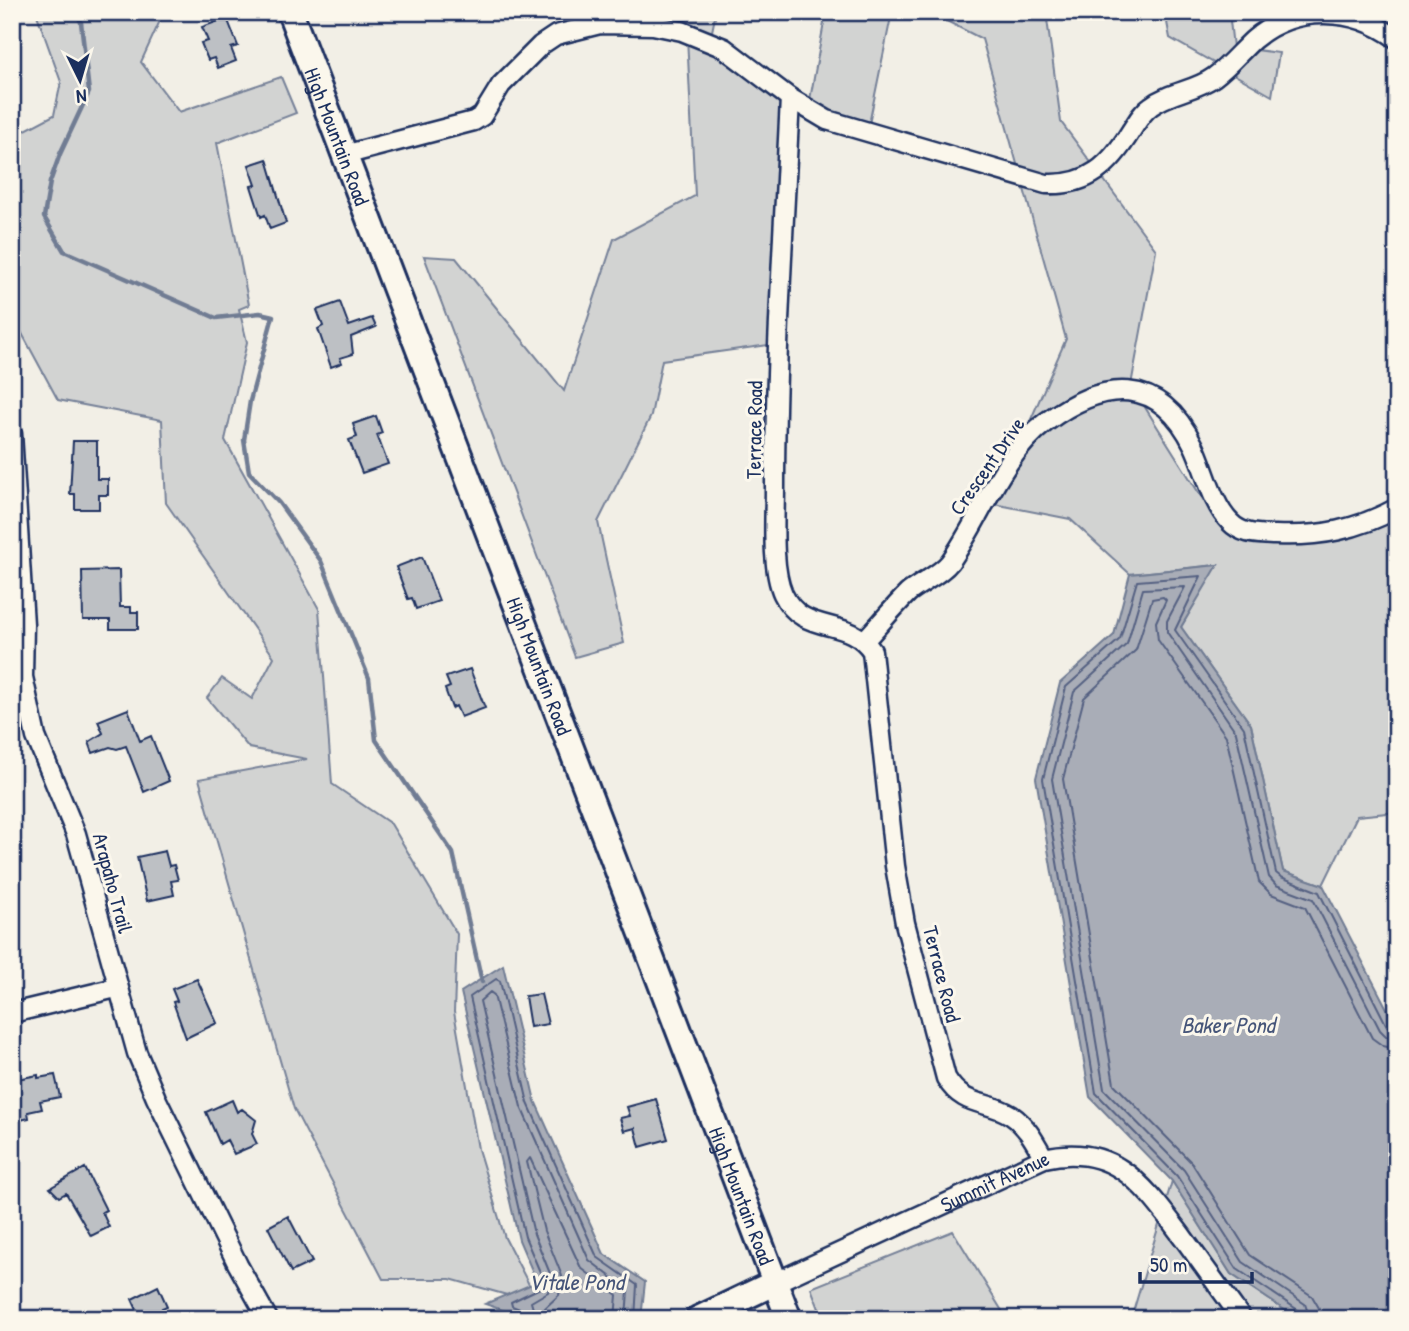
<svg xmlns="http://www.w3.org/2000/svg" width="1409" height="1331" viewBox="0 0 1409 1331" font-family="'Patrick Hand',sans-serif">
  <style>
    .green { fill: #d2d3d2; stroke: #768198; stroke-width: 2 }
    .water { fill: #a9adb7; stroke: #707b93; stroke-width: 2 }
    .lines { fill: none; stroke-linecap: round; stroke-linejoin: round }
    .shore { stroke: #546182; stroke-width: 2 }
    .stream { stroke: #707b93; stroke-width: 4.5 }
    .building { fill: #bdc0c4; stroke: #1b2f5e; stroke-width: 2 }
    .street-casing { stroke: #1b2f5e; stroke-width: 23 }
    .secondary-casing { stroke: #1b2f5e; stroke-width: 30 }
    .street { stroke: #fbf7ec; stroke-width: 18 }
    .secondary { stroke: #fbf7ec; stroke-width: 24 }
    .labels { text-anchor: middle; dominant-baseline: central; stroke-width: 6; stroke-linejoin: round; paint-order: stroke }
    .street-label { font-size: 21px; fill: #1b2f5e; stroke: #fbf7ec }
    .water-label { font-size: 23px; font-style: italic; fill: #465579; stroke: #fbf7ec }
  </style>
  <rect width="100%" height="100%" fill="#f2efe6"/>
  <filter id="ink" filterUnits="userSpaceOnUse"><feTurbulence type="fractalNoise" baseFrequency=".0143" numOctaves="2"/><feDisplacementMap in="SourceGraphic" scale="14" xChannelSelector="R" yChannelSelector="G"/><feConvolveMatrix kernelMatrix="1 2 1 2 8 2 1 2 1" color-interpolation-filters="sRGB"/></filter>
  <g filter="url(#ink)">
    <path class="green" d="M36 12H164L141 62 179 112 281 77 296 113 217 143 249 305 239 309 247 342 225 440 319 609 332 784 391 824 457 934 454 1012 478 1149 505 1238 539 1304 450 1279H383L294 1109 199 779 307 759 249 748 207 698 222 678 252 699 274 657 166 503 162 420 58 400 12 315V137L54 115 61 82Z
      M615 12H716L709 46 783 98 776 344 662 360 651 416 598 522 624 643 575 657 424 256 456 258 564 391 614 239 695 196 687 37 617 18Z
      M826 12H892L868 129 807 116Z
      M929 12H1046L1061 122 1156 250 1131 385 1209 509 1249 537 1360 525 1397 494V812L1357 816 1323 885 1283 871 1251 725 1181 627 1217 565 1130 574 1070 519 994 504 1066 339 982 39Z
      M1165 12H1229L1233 47 1279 53 1272 96 1170 38Z
      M1172 1181 1231 1274 1298 1319H1131Z
      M953 1231 1007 1319H823L811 1288Z"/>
    <path class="water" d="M1218 565 1181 627 1251 725 1283 871 1323 885 1397 1028V1319H1298L1231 1274 1172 1181 1090 1097 1036 778 1060 683 1114 635 1130 574Z
      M503 965 535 1101 604 1254 645 1282 641 1319H529L485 1304 537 1282 519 1240 461 992Z"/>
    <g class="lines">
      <path class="shore" d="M527 1319 525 1311 512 1306 511 1302 540 1288 543 1279 525 1237 470 997 496 979 500 981 528 1103 597 1257 637 1285 635 1319
        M536 1319 531 1302 548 1292 551 1276 534 1234 480 1001 490 992 494 995 521 1107 589 1260 628 1290 626 1319
        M546 1319 545 1308 559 1295 562 1276 544 1231 527 1162 530 1158 581 1268 617 1295 615 1319
        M1301 1319 1298 1310 1237 1269 1177 1176 1096 1093 1043 779 1066 687 1120 639 1137 581 1201 576 1175 630 1244 728 1276 873 1281 877 1319 892 1387 1026 1397 1030
        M1310 1319 1305 1304 1243 1262 1184 1170 1104 1089 1052 779 1074 692 1127 644 1143 589 1185 587 1167 621V632L1236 732 1269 877 1276 885 1313 899 1380 1030 1387 1037 1397 1039
        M1321 1319 1319 1308 1312 1296 1250 1255 1192 1163 1114 1084 1063 779 1084 698 1136 650 1152 599 1163 597 1166 600 1156 622 1158 640 1226 736 1259 882 1271 894 1305 907 1372 1038 1383 1046 1397 1049"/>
      <path class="stream" d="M76 12 81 22 89 92 60 154 50 182 44 217 64 251 216 318 260 313 273 316 250 401 244 440 249 472 279 503 321 561 369 678 376 740 453 853 482 982"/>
    </g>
    <path class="building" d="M227 18 238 46 231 48 236 61 218 68 214 58 208 60 201 43 208 41 202 27Z
      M267 159 286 223 270 229 265 215 261 217 251 186 256 185 249 165Z
      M340 302 349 326 372 318 376 327 351 337 353 354 340 358 342 363 331 367 318 329 323 326 317 310Z
      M376 416 382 433 377 435 388 464 362 473 349 440 357 437 353 424Z
      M73 441H97V479H108V495H99V509H75V494H70Z
      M422 557 439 601 416 609 412 598 408 599 396 567Z
      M119 570 120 607H131V612H138V629H110V620H83L82 571Z
      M470 669 485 708 461 717 456 706 452 708 445 689 450 687 446 677Z
      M128 709 140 741 151 736 169 781 144 792 126 746 117 749 110 747 93 753 89 742 103 733 98 721Z
      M165 851 169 866 174 865 178 880 171 881 174 895 147 901 137 857Z
      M197 979 217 1023 186 1038 173 1002 177 1001 172 989Z
      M541 994 548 1024 530 1027 525 996Z
      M38 1075V1078L55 1075 60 1097 40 1101 42 1109 28 1112 29 1118 12 1122V1080Z
      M656 1099 668 1139 640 1147 635 1128 624 1131 620 1118 630 1116 627 1107Z
      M232 1100 237 1112 242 1109 256 1120 252 1134 257 1144 234 1154 227 1140 220 1144 206 1112Z
      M85 1168 106 1210 102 1212 109 1227 91 1236 66 1193 59 1197 50 1188Z
      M288 1216 312 1262 291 1272 268 1227Z
      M158 1286 167 1306 162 1308 166 1319H141L132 1299Z"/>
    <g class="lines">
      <g class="street-casing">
        <g id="street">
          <path d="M790 98C784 228 775 358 775 488 775 516 771 568 783 594 803 637 848 615 872 651L895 866 905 923 946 1078C964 1108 985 1099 1011 1115 1027 1126 1035 1142 1044 1158"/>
          <path d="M344 155 474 121 482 116 501 85 541 45 556 35 600 24 653 25 682 31 724 48 790 98 827 120 1046 184C1089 186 1110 165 1131 131 1137 122 1142 112 1151 106 1169 92 1195 91 1214 77 1229 66 1240 52 1253 40 1295 4 1354 7 1397 39"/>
          <path d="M12 434 24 624 23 677 36 737 76 834 137 1053 156 1098 238 1265 268 1319"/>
          <path d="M865 640C879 625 893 608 908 593 921 582 940 575 950 562 982 517 1001 456 1046 422 1103 380 1159 374 1194 446 1205 469 1212 504 1230 522 1242 535 1258 534 1275 535 1319 537 1357 530 1397 508"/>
          <path d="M12 1013 116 988"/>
          <path id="s1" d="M774 1283 1044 1158C1115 1142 1144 1186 1182 1236 1202 1264 1222 1291 1242 1319"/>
        </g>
      </g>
      <g class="secondary-casing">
        <g id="secondary">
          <path id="s2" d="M290 12 789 1319"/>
          <path d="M698 1319 774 1283"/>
        </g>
      </g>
      <use href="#street" class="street"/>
      <use href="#secondary" class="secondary"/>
    </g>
  </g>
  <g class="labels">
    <g class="street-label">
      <text stroke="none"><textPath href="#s2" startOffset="133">High Mountain Road</textPath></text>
      <text transform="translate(754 430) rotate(-89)">Terrace Road</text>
      <text transform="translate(987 466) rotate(-55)">Crescent Drive</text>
      <text stroke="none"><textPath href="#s2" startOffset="700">High Mountain Road</textPath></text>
      <text transform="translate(113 883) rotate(75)">Arapaho Trail</text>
      <text transform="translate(942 974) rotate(76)">Terrace Road</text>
      <text stroke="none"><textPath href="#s1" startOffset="243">Summit Avenue</textPath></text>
      <text stroke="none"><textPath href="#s2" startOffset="1267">High Mountain Road</textPath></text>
    </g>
    <g class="water-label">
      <text x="1228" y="1024">Baker Pond</text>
      <text x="576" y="1281">Vitale Pond</text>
    </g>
  </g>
  <rect width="1409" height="1331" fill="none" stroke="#fbf7ec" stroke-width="42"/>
  <rect x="21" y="21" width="1367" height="1289" fill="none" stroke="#1b2f5e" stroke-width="2.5" filter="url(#ink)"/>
  <g transform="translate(80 80) rotate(175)" stroke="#fbf7ec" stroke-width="5" paint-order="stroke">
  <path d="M0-5L12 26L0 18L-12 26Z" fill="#1b2f5e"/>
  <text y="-10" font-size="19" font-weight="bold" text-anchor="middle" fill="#1b2f5e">N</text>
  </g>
  <path d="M1140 1272v10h112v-10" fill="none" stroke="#1b2f5e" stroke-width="3.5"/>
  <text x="1150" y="1272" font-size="21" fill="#1b2f5e" stroke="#fbf7ec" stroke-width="5" paint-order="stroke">50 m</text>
</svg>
